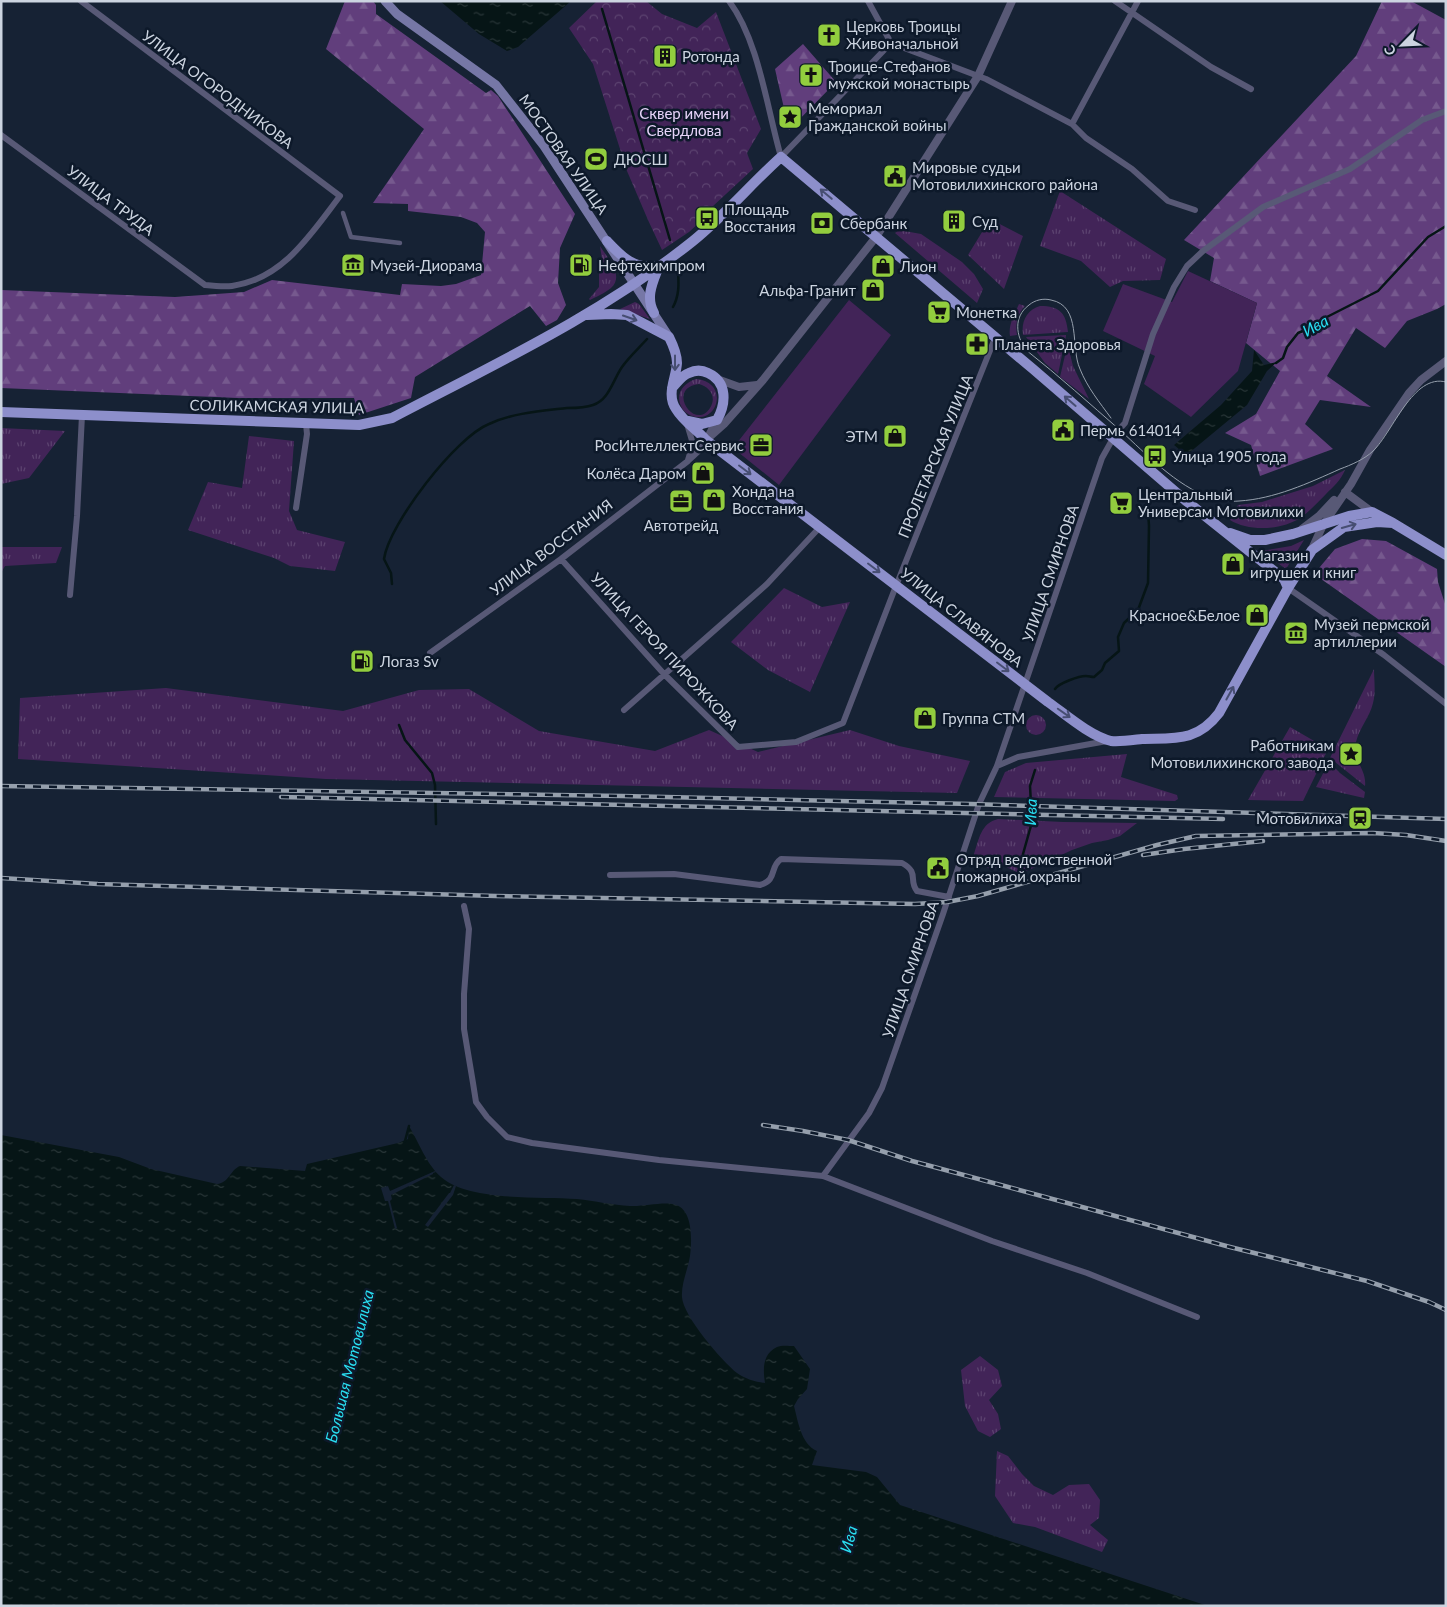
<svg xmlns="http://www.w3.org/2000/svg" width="1447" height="1607" viewBox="0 0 1447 1607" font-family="Lato,sans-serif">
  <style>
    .grass { fill: url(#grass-tufts); fill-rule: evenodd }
    .forest { fill: url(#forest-firs) }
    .park { fill: url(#park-crowns) }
    .garden { fill: #422458 }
    .water { fill: url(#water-ripples) }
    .pier { fill: #162234 }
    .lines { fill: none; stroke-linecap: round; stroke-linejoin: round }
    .stream { stroke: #061516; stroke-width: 2.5 }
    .pedestrian { stroke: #585976; stroke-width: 4.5 }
    .minor { stroke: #585976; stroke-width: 6 }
    .tertiary { stroke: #585976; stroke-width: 8 }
    .secondary { stroke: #7677a6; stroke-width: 9 }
    .primary { stroke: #8d8fcb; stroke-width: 10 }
    .tram { stroke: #959fac; stroke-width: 1 }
    .rail-casing { stroke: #959fac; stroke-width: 4.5 }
    .rail { stroke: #0d192a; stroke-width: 2.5; stroke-dasharray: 8; stroke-linecap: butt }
    .oneway { stroke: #474e72 }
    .labels { text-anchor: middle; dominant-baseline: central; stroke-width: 5; stroke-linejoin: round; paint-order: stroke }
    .poi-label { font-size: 15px; fill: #ccd4e0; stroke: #0d192a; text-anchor: start }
    .street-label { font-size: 15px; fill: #ccd4e0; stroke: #0d192a }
    .park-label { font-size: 15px; fill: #e7d4f9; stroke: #0d192a }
    .water-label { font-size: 16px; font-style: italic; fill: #29def1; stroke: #0d192a }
  </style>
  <defs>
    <pattern id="grass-tufts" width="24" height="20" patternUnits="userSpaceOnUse" patternTransform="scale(1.25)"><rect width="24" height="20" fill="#422458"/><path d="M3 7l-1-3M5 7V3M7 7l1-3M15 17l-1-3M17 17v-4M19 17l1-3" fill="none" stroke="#5c4370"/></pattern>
    <pattern id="forest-firs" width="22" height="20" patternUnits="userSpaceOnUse" patternTransform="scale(1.25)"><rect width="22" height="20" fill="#613e7c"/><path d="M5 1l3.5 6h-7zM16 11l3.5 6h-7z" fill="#76598e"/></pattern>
    <pattern id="park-crowns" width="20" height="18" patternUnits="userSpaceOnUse" patternTransform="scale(1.25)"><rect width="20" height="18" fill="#422458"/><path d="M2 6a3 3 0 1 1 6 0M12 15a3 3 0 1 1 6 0" fill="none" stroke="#5c4370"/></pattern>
    <pattern id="water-ripples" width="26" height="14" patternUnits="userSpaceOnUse" patternTransform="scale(1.25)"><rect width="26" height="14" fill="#061516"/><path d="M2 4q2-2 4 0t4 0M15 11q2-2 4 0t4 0" fill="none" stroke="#293638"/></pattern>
  </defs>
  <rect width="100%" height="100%" fill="#162234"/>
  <path class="grass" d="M1060 191 1166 259 1160 280 1123 281 1110 287 1081 261 1040 246Z
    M990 219 1023 236 1004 289 968 255Z
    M899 230 921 234 962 262 974 274 983 289 977 303 895 233Z
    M600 246C607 258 625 275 611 288 605 293 596 297 590 300L589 299 599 287V261L602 259Z
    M635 302 639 304 650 319 620 309Z
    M1019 304 1025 306C1017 314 1015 325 1017 335L1010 336C1008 325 1015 313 1019 304Z
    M1040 306C1060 306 1066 313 1068 332L1023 335C1021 321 1027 310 1040 306Z
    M1066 335V336L1058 374 1045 363 1026 337Z
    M1069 338 1070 354 1073 366 1089 399 1060 377Z
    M696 379C730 382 718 425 692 416 687 414 683 411 681 406 675 393 684 383 696 379ZM699 384C710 387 717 397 710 408 695 432 665 388 699 384Z
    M1 428 65 431 29 478 1 484Z
    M249 436 294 441 289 511 297 530 345 542 335 571 290 566 274 558 188 530 208 482 242 488Z
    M1345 470C1341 480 1333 487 1326 494 1318 502 1309 512 1300 518 1282 530 1249 532 1230 520L1238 505 1262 502 1313 486Z
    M1304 540 1286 569 1261 551 1291 546Z
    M1 547H62L56 563 5 566 1 573Z
    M784 588 822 607 850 602 810 692 768 670 731 642Z
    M1374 669C1374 679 1376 693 1373 703 1370 717 1359 728 1356 742 1352 761 1367 769 1365 786L1330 758Z
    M166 688 343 711 419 690 469 689 539 731 655 751 709 730 758 752 850 730 899 746 970 761 957 793 326 779 18 759 20 698Z
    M1026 725a10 10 0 1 1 20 0a10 10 0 1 1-20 0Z
    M1290 727 1328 749 1303 801 1248 800Z
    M1127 754 1121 777 1177 795 1178 799 1175 801 994 797 1005 772 1026 763Z
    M1329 762 1340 773 1365 792 1364 798 1316 787Z
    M998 819 1063 822 1137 823 1120 836 1108 840 1092 843 1072 850 1029 870 1019 873 1002 865 991 870 977 860 974 854C979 839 981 823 998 819Z
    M980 1356 998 1370 1002 1386 989 1400 998 1414 1001 1429 990 1437 978 1431 965 1406 961 1370Z
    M997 1451 1008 1456 1022 1474 1034 1486 1053 1495 1069 1485 1089 1484 1100 1500 1099 1518 1090 1525 1108 1540 1102 1552 1035 1527 1013 1523 995 1496Z"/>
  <path class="forest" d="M345 1H373L376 5V14L486 93 491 90 498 96 575 214 560 248 558 283 566 305 557 320 546 326 530 306 415 377 411 398 359 415 354 398H238L1 388V290L175 297 244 292 272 280 400 295 402 284 441 286 456 284 481 275 485 232 477 223 461 217 408 211V204L373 203 424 129 326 49Z
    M1382 1H1411L1446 20V304L1437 309 1407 321 1385 348 1356 328 1327 376 1371 407 1320 400 1305 424 1333 449 1260 476 1251 445 1225 433 1256 414 1280 371 1246 343 1257 303 1210 281 1214 258 1184 240 1356 56Z
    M803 44 836 82 789 130 775 69Z
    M1362 539 1386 541 1437 569 1438 582 1446 607V667L1314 574 1335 549Z"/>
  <path class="park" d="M597 1H646L662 14 697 28 716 12 761 129 747 153 753 169 699 219 700 222 689 232 662 250 648 220 627 171 593 64 569 28Z"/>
  <path class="garden" d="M1188 271 1257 303 1238 371 1191 417 1144 384 1155 356 1103 331 1123 284 1172 302Z
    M849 300 891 335 779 485 733 448Z"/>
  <path class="water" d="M440 1H571L518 47 507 51 479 34Z
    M1254 350 1264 365 1277 362 1267 371 1247 405 1189 453 1176 459 1180 450 1174 445 1221 405 1252 371Z
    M409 1126C418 1141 427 1165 441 1177 469 1202 541 1196 577 1199 595 1201 613 1205 630 1206 643 1207 665 1201 676 1205 693 1210 692 1241 690 1256 688 1269 681 1284 682 1297 683 1316 722 1361 737 1373 745 1379 756 1382 765 1383 763 1370 762 1354 777 1347 781 1345 789 1346 794 1346L810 1369 807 1389 798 1399 794 1406C798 1421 801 1444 817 1451L812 1465 866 1472 877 1477 900 1505 1208 1606H1V1135L119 1157 151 1169 217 1184C229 1183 230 1170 240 1166L305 1171 307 1164 398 1143 408 1139Z"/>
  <path class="pier" d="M435 1171 436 1172 433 1173V1174L391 1195 392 1199 390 1201 397 1228 395 1229 388 1201H385L381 1188 388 1186 390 1191Z
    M454 1185 456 1186 453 1195 428 1227 425 1225 449 1193H450Z"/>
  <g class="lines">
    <path class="stream" d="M602 9 670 240
      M673 307C679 296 679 285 678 272
      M1276 363 1283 358 1287 347 1298 333 1310 328 1319 321 1378 291 1428 237 1446 226
      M392 584 391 573 384 559C389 524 456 437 489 424 512 413 541 411 567 408 575 408 585 408 593 405 609 400 613 380 622 367 629 357 639 348 647 339
      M1055 689C1059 683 1079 676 1086 676 1089 676 1091 677 1094 677L1102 670 1105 663 1119 651 1118 637 1124 623 1138 610 1148 583 1149 526 1147 497
      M399 725 405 740 432 773 435 785 436 824
      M1023 854 1032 822 1030 786 1035 770
      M405 1141 409 1126"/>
    <path class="pedestrian" d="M343 213 351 237 400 243"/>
    <path class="minor" d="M729 1C759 41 767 109 781 157
      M868 1 891 43 986 79 1072 124 1086 138 1132 169 1168 201 1195 210
      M1115 1 1211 67 1251 89
      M1072 124 1138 1
      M1 135 205 285C214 286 224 287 232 286 283 279 311 234 340 196L81 1
      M781 157 891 43
      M687 424 693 444 688 460
      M296 508 307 434 306 424
      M561 559 664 674 738 747 796 742 843 723 894 591 995 338
      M1288 588 1384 655 1446 704
      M70 595 77 516 82 415
      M430 653 561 559 688 461C694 455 703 449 706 440 709 433 711 428 716 421
      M624 710 767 584 820 527
      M997 766 1018 757 1107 741
      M610 875 674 874 760 885C778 880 769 867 781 859L902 863C920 873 908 880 917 891L949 897
      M464 906 469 929 464 994V1029L473 1083 476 1102 487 1117 507 1137 532 1143 659 1160 823 1176 992 1241 1087 1273 1197 1317
      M823 1176 869 1113 882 1088 943 914 979 804 997 766 1102 458 1116 433 1125 423 1153 334 1174 287 1187 266 1203 251 1263 207 1350 169 1422 120 1446 111"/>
    <path class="tertiary" d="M717 379 739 387 757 385
      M706 440 724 424 763 380 876 237 978 76 1012 1
      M1345 492 1372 512
      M1302 529 1319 516 1334 500
      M1312 549 1323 525 1351 484 1370 450 1409 393 1421 380 1446 361"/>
    <path class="secondary" d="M385 1 397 14 496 85 544 146 669 337"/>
    <path class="primary" d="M607 241C622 257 634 270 658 266
      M654 313C645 297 653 282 659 266
      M587 315 611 314 627 315 669 337C673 345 677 355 677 363 676 379 666 394 676 409 683 421 697 430 706 440L1048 702C1065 714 1090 736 1111 741 1120 742 1133 740 1142 739 1175 738 1197 742 1219 713L1288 588 1312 550 1344 527 1377 522 1393 523
      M672 388C677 383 682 375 689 373 695 370 702 370 708 373 728 382 726 404 717 420L702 424 688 421
      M1 412 359 425 392 418C495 364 602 314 693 241 724 216 751 184 781 157L1033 369 1185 500 1284 579 1288 588
      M1230 533 1250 540H1265L1293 534 1349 516 1372 512 1393 523 1446 555"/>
    <path class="tram" d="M1111 418C1100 403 1087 387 1080 369 1070 347 1082 306 1051 300 1043 298 1035 300 1029 305 1013 317 1016 336 1026 350 1059 376 1090 404 1121 431 1146 454 1177 486 1209 497 1219 500 1229 502 1239 501 1274 499 1309 483 1340 469 1351 465 1365 459 1373 451 1393 432 1413 373 1446 382"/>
    <g class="rail-casing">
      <path id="rail" d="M1 786 622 796 971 804 1446 819
        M281 797 1223 819
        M1143 855 1184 849 1263 841
        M1 878 98 884 496 896 915 904 947 902 978 896 1157 845 1196 836 1373 833 1406 835 1446 841
        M763 1125 803 1131 848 1140 912 1161 1230 1247 1367 1281 1429 1302 1446 1310"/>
    </g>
    <use href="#rail" class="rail"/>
  </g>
  <defs><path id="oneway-shaft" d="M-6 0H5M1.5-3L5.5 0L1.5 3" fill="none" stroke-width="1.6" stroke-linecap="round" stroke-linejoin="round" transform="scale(1.25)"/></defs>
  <g class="oneway">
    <use href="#oneway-shaft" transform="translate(826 194) rotate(-140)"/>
    <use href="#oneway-shaft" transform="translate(630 318) rotate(19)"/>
    <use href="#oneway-shaft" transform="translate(675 363) rotate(90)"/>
    <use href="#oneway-shaft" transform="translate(1070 401) rotate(-139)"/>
    <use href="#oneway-shaft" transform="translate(745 470) rotate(37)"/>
    <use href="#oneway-shaft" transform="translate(1349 526) rotate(-16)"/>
    <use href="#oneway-shaft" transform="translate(874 568) rotate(37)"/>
    <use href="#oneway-shaft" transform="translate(1003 667) rotate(37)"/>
    <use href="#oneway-shaft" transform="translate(1230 693) rotate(-61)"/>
    <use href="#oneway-shaft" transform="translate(1064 713) rotate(35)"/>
  </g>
  <defs>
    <g id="church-square" transform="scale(1.25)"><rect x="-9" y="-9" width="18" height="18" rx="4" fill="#92cd3e" stroke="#0d192a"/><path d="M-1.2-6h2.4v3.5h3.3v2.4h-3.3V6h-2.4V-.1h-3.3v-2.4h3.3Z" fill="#111"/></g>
    <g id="building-square" transform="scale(1.25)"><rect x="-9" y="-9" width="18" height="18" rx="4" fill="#92cd3e" stroke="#0d192a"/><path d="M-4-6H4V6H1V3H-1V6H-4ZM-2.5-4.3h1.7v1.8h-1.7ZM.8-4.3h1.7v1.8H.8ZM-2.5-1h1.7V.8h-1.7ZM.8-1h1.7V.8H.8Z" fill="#111"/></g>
    <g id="sight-square" transform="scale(1.25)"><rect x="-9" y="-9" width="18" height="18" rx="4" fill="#92cd3e" stroke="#0d192a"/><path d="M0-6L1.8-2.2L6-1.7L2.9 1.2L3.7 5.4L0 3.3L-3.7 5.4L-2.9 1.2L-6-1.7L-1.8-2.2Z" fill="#111"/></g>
    <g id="stadium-square" transform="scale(1.25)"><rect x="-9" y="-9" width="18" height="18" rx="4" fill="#92cd3e" stroke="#0d192a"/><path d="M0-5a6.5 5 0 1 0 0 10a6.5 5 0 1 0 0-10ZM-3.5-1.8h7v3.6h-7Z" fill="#111"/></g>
    <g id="civic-square" transform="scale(1.25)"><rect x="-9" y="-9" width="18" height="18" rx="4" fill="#92cd3e" stroke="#0d192a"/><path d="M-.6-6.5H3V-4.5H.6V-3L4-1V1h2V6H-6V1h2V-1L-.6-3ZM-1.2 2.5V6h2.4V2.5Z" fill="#111"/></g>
    <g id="bus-square" transform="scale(1.25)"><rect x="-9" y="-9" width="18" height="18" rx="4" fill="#92cd3e" stroke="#0d192a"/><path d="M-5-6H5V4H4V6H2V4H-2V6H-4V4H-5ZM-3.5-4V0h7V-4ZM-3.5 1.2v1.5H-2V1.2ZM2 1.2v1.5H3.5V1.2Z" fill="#111"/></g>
    <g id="bank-square" transform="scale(1.25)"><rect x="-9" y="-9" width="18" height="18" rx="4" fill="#92cd3e" stroke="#0d192a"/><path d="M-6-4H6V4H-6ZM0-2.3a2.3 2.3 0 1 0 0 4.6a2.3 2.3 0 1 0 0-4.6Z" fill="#111"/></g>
    <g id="museum-square" transform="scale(1.25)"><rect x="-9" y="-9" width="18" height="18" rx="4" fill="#92cd3e" stroke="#0d192a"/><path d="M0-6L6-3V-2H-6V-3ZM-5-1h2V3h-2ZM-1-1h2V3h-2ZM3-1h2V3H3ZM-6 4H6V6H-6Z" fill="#111"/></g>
    <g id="fuel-square" transform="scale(1.25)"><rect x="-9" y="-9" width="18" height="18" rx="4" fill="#92cd3e" stroke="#0d192a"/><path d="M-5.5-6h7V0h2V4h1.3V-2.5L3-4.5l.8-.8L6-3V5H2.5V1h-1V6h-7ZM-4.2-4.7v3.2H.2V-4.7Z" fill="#111"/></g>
    <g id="shop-square" transform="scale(1.25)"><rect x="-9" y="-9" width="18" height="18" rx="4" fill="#92cd3e" stroke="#0d192a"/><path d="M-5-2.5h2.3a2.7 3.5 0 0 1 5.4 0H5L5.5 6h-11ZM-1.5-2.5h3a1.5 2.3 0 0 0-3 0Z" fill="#111"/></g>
    <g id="supermarket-square" transform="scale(1.25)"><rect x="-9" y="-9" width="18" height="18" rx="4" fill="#92cd3e" stroke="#0d192a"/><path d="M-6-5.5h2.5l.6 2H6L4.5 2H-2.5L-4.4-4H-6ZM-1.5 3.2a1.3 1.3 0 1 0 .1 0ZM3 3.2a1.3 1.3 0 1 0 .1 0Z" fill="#111"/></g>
    <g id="pharmacy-square" transform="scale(1.25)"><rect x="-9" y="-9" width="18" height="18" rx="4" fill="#92cd3e" stroke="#0d192a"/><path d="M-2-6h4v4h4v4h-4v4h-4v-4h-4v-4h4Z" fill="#111"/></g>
    <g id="office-square" transform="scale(1.25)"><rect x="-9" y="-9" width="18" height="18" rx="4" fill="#92cd3e" stroke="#0d192a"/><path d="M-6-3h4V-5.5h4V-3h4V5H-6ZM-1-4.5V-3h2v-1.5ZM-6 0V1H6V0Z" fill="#111"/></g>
    <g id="station-square" transform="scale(1.25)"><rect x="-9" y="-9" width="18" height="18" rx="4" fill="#92cd3e" stroke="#0d192a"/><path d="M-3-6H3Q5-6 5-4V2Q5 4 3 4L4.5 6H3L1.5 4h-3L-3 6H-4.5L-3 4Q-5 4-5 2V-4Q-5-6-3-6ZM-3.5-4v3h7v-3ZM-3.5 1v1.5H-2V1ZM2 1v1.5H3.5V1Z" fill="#111"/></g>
  </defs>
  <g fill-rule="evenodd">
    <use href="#church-square" x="829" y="35"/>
    <use href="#building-square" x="665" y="56"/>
    <use href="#church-square" x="811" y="75"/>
    <use href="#sight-square" x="790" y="117"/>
    <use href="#stadium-square" x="596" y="159"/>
    <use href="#civic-square" x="895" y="176"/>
    <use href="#bus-square" x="707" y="218"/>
    <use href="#building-square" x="954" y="221"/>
    <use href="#bank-square" x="822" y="223"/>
    <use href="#museum-square" x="353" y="265"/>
    <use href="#fuel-square" x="581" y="265"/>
    <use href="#shop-square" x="883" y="266"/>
    <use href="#shop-square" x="873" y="290"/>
    <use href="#supermarket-square" x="939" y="312"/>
    <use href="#pharmacy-square" x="977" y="344"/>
    <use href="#civic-square" x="1063" y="430"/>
    <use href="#shop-square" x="895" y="436"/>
    <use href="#office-square" x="761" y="445"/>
    <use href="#bus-square" x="1155" y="456"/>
    <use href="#shop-square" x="703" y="473"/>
    <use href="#shop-square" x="714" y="500"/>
    <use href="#office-square" x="681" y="501"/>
    <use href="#supermarket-square" x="1121" y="503"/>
    <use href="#shop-square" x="1233" y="564"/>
    <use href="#shop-square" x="1257" y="615"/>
    <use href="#museum-square" x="1296" y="633"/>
    <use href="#fuel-square" x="362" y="661"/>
    <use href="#shop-square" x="925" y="718"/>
    <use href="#sight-square" x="1351" y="754"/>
    <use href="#station-square" x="1360" y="818"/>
    <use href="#civic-square" x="938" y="868"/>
  </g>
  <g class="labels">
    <g class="poi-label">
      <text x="846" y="26">Церковь Троицы<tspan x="846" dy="17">Живоначальной</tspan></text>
      <text x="682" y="56">Ротонда</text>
      <text x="828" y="66">Троице-Стефанов<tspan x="828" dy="17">мужской монастырь</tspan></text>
      <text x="808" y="108">Мемориал<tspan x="808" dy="17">Гражданской войны</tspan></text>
      <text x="614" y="159">ДЮСШ</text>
      <text x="912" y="167">Мировые судьи<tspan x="912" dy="17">Мотовилихинского района</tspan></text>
      <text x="724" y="209">Площадь<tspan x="724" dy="17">Восстания</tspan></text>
      <text x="972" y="221">Суд</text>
      <text x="840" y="223">Сбербанк</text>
      <text x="370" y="265">Музей-Диорама</text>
      <text x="598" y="265">Нефтехимпром</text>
      <text x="900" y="266">Лион</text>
      <text x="856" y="290" text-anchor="end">Альфа-Гранит</text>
      <text x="956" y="312">Монетка</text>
      <text x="994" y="344">Планета Здоровья</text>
      <text x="1080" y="430">Пермь 614014</text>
      <text x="878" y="436" text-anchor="end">ЭТМ</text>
      <text x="744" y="445" text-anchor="end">РосИнтеллектСервис</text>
      <text x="1172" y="456">Улица 1905 года</text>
      <text x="686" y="473" text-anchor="end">Колёса Даром</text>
      <text x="732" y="491">Хонда на<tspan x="732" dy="17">Восстания</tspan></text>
      <text x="1138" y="494">Центральный<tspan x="1138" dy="17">Универсам Мотовилихи</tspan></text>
      <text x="681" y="525" text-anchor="middle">Автотрейд</text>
      <text x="1250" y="555">Магазин<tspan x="1250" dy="17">игрушек и книг</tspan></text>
      <text x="1240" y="615" text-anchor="end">Красное&amp;Белое</text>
      <text x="1314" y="624">Музей пермской<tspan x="1314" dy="17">артиллерии</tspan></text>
      <text x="380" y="661">Логаз Sv</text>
      <text x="942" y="718">Группа СТМ</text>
      <text x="1334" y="745" text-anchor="end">Работникам<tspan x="1334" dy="17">Мотовилихинского завода</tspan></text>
      <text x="1342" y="818" text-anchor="end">Мотовилиха</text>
      <text x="956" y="859">Отряд ведомственной<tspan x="956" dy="17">пожарной охраны</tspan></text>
    </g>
    <g class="street-label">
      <text transform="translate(218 89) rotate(37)">УЛИЦА ОГОРОДНИКОВА</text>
      <text transform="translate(564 154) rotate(55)">МОСТОВАЯ УЛИЦА</text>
      <text transform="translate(111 200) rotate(37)">УЛИЦА ТРУДА</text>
      <text transform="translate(277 406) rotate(1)">СОЛИКАМСКАЯ УЛИЦА</text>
      <text transform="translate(935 456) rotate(-68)">ПРОЛЕТАРСКАЯ УЛИЦА</text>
      <text transform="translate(551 547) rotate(-37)">УЛИЦА ВОССТАНИЯ</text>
      <text transform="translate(1050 573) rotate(-71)">УЛИЦА СМИРНОВА</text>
      <text transform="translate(962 617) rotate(38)">УЛИЦА СЛАВЯНОВА</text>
      <text transform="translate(665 651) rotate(47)">УЛИЦА ГЕРОЯ ПИРОЖКОВА</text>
      <text transform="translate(910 969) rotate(-71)">УЛИЦА СМИРНОВА</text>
    </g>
    <g class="park-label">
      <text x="684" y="113">Сквер имени<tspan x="684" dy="17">Свердлова</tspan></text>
    </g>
    <g class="water-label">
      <text transform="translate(1315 325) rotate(-29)">Ива</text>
      <text transform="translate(1030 812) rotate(-88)">Ива</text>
      <text transform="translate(349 1366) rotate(-76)">Большая Мотовилиха</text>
      <text transform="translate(848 1539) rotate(-75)">Ива</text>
    </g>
  </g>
  <rect width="1447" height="1607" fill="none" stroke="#ccd4e0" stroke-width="5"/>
  <g transform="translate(1402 45) rotate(246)" stroke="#0d192a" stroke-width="4" paint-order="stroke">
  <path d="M0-4L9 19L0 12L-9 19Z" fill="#ccd4e0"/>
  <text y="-8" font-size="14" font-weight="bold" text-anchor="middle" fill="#ccd4e0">С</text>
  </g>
</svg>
